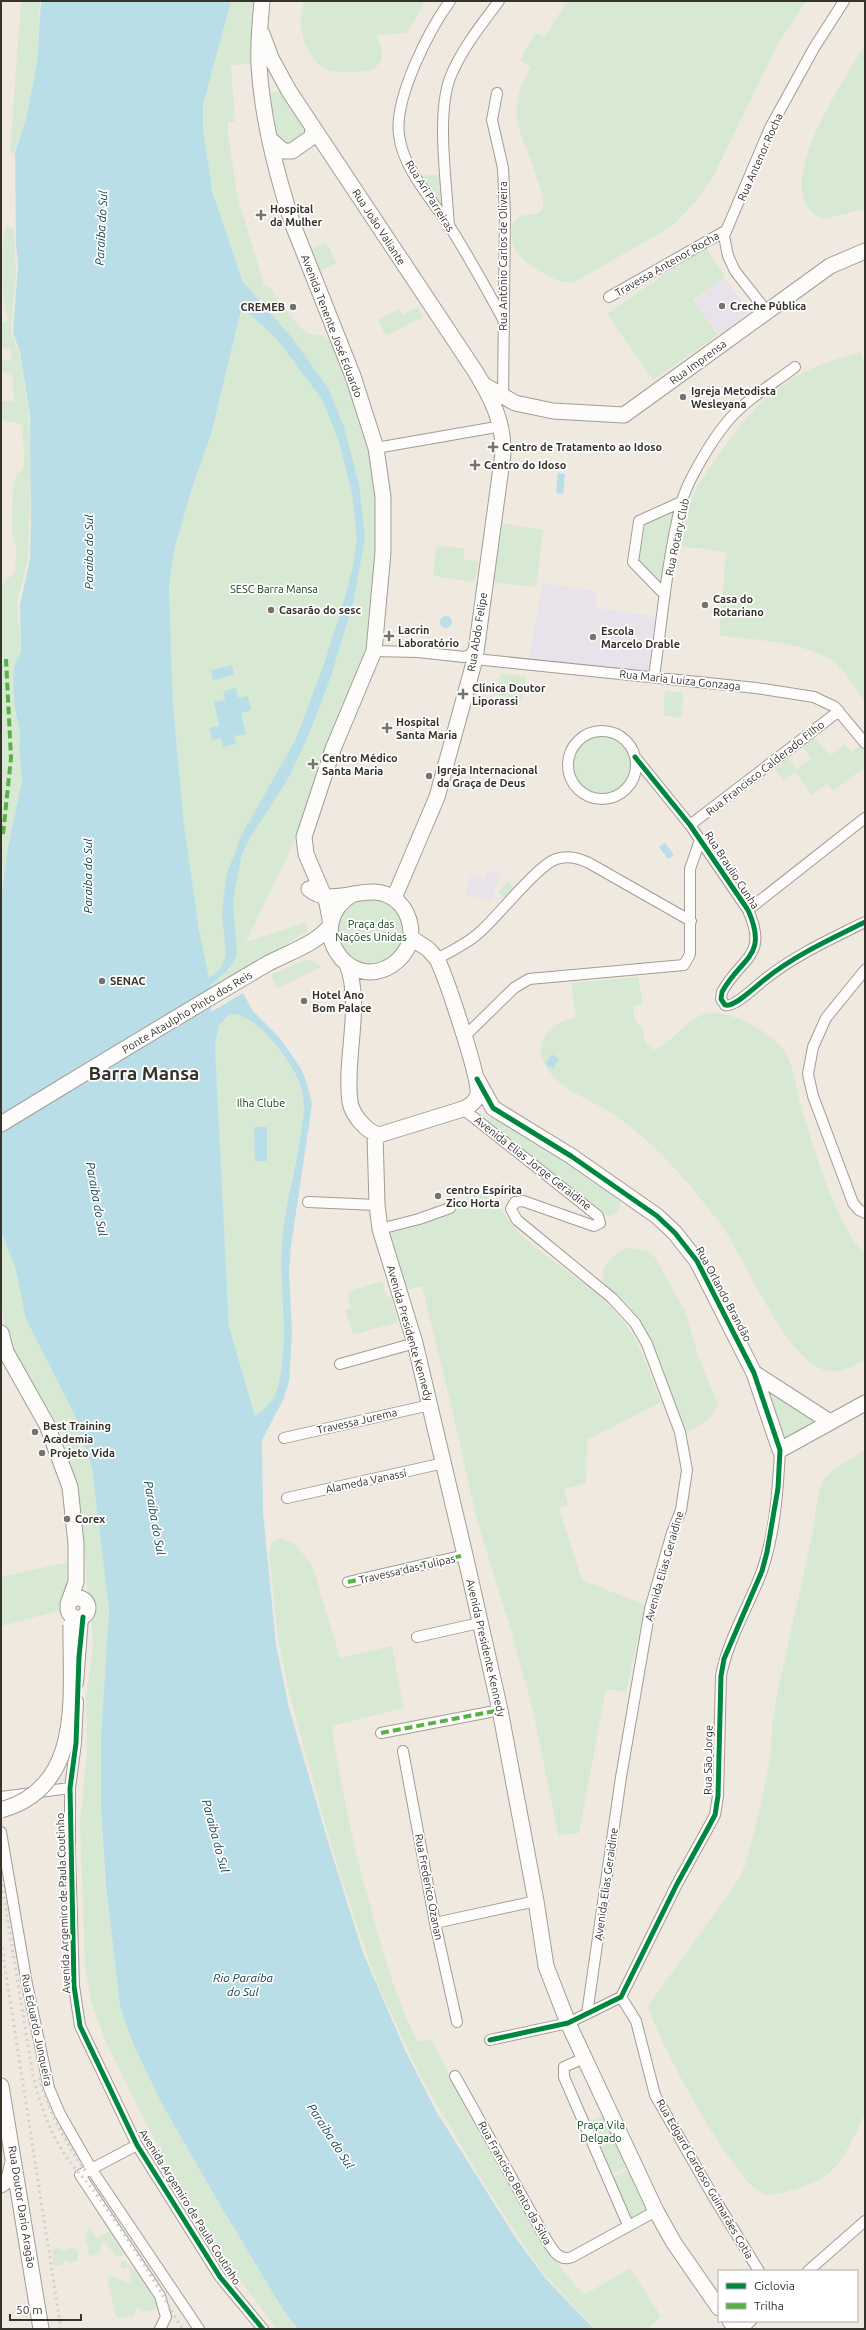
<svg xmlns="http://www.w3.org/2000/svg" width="866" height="2330" viewBox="0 0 866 2330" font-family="Ubuntu,sans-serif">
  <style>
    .education { fill: #e8e3eb }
    .green { fill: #d8e9d3 }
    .water { fill: #badee8; fill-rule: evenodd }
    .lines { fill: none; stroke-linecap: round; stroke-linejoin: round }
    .street-casing { stroke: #a19d96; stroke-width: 12 }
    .secondary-casing { stroke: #a19d96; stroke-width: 17 }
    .street { stroke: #fdfcfa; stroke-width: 10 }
    .secondary { stroke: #fdfcfa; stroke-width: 15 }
    .rail { stroke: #d0cfcc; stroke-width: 3; stroke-dasharray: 2 4; stroke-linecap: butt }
    .secondary-bridge-casing { stroke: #a19d96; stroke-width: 17; stroke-linecap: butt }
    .secondary-bridge { stroke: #fdfcfa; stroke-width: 15 }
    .quiet { stroke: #56b246; stroke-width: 4; stroke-dasharray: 8 4; stroke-linecap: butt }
    .cycleway-casing { stroke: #fff; stroke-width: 8 }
    .cycleway { stroke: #00873e; stroke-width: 5 }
    .poi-dot { fill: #77726b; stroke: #fff; stroke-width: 1.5 }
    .labels { text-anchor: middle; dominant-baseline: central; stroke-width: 3.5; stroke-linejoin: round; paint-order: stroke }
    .street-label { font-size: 11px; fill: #36322c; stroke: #fff }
    .poi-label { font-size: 11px; font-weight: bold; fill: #36322c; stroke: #fff; text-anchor: start }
    .park-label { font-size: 11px; fill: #0c441a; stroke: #fff }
    .water-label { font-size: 12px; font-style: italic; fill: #0d3d4a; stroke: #fff }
    .town-label { font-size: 19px; font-weight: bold; fill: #36322c; stroke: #fff }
  </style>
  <rect width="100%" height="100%" fill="#efe9e0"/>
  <path class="education" d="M724 278 750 312 720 335 694 301Z
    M542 583 597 591 596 608 655 616 650 673 529 658Z
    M487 870 500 875 492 902 465 894 471 875 484 879Z"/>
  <path class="green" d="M21 1H40L37 63 26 119 13 155 10 150Z
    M231 1H257L252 39 251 64 231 65 235 122H228V132L237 195 264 285 271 289 283 307 302 329 307 333 324 336 333 344 379 470 377 626 338 736 287 857 246 942 307 922V931L266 957 212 987 208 979 199 930 184 825 173 706 169 585 175 547 192 488 211 435 241 313 243 282 216 203 207 163 203 130V105Z
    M303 1H425L408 33 376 35C384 48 386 63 370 71 358 71 345 73 333 71 313 68 301 41 301 23 300 15 303 8 303 1Z
    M567 1H806L777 46 714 175 698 199 673 225 659 234 572 283C554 283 519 262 513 245 512 240 512 234 512 229 515 204 542 224 543 205 543 195 539 185 536 176 521 129 504 115 530 67L520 60 535 33 545 37Z
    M865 45V209L825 219C761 200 847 75 865 45Z
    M280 90 310 129 290 147 278 138 269 94Z
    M446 174 448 222 418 176Z
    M8 226 14 230 16 276 11 330 20 357 28 407 31 454 30 503 28 559 17 603 21 652 14 667 13 679 15 709 20 733 19 749 22 781 8 847 1 899V585L15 572 16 547 12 531V511L13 488 17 473 23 470C25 459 23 435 21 424L1 420V401H13L14 399 12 373 1 372V360H10L12 355 10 349 1 347V323L8 321C8 315 5 311 5 306 3 294 0 231 8 226Z
    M326 242 337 263 320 271 312 249Z
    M705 246 726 277 693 300 718 335 653 380 607 314Z
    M418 307 423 317 386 336 378 320 399 309 402 315Z
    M861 352 865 370V701C856 690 849 677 839 667 816 642 752 640 719 635L726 552 681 546C685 530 686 512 693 496 699 481 711 466 720 453 761 394 791 370 861 352Z
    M679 505 664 592 635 561 641 523Z
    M499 523 543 530 536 587 490 582Z
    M436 545 465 549 464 560 478 561 475 582 433 576Z
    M501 673 526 677 521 701 493 694Z
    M665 691 683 692 682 717 663 716Z
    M571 766a31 31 0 1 1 62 0a31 31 0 1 1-62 0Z
    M815 737 830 756 845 744 852 752 861 745 865 750V767L833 791 827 784 812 795 795 772 784 781 775 769 788 758 797 769 811 758 803 747Z
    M508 881 514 887 504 898 498 892Z
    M364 894 399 907 407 938 387 963 362 965 341 951C335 912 332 918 364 894Z
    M304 960 314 961 321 967 277 989 271 975Z
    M638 977 643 1004 633 1006C633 1016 636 1022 643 1029L645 1042 655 1050C674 1041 689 1016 709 1013 731 1010 773 1033 785 1052 794 1066 795 1085 800 1101 809 1135 839 1233 865 1253V1360C854 1365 841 1374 828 1371 784 1362 746 1257 719 1222 687 1181 651 1137 606 1110 584 1096 553 1087 543 1060 534 1037 557 1021 576 1017L571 983Z
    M230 1014C258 1011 300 1072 303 1098 307 1130 292 1164 289 1196 286 1223 283 1251 282 1278 282 1314 288 1350 278 1386 275 1400 266 1409 255 1417L229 1327 215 1045 219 1025Z
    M493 1115 503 1117 615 1195 621 1204 618 1211 609 1216 591 1206 488 1124V1119Z
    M477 1192C497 1194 507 1222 521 1235 556 1267 602 1289 629 1329 644 1351 651 1378 661 1402L587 1440 586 1483 564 1489 568 1505 559 1508 582 1580 645 1605 626 1692 606 1689 579 1833 558 1835 533 1711 511 1631 476 1516 454 1418 422 1286 406 1290 388 1229 450 1210Z
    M1 1232 15 1267 26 1319 76 1418 92 1469 109 1610 101 1736V1811L105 1882 120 2007 134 2046 163 2106 225 2214 285 2313 298 2329H277L225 2260 168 2167 106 2042 91 2002 85 1966 80 1824 87 1751 86 1696 93 1647 91 1609 87 1586 83 1531 75 1477 65 1441 50 1411 16 1357 10 1342 1 1307Z
    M628 1248 646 1250 654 1256 685 1311 701 1364 718 1403C718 1413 697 1430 687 1431L683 1427 651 1345 631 1312 603 1281C599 1268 616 1250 628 1248Z
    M382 1281 387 1298 391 1297 398 1322 353 1335 345 1310 351 1308 347 1294 350 1293 349 1291Z
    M754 1373 830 1422 780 1450Z
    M865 1450V2114C844 2157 839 2179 788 2191 780 2193 770 2197 762 2193 733 2181 656 2038 648 2006L735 1885 745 1866 758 1817 771 1753 772 1726 778 1690 812 1535 819 1490 823 1480 834 1469Z
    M281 1538 295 1544 312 1565 340 1658 392 1646 404 1708 332 1726C340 1785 353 1844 369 1901 382 1950 395 1997 418 2042L432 2039C453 2087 478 2132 504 2177 528 2218 551 2260 584 2295L630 2268 661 2316 648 2329H596L540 2270 479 2176 419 2074 378 1985 358 1929 333 1852 290 1697 277 1632 269 1552 272 1543Z
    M67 1562 66 1609 1 1626V1577Z
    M607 2114 629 2166 608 2175 585 2123Z
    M629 2169 649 2209 629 2219 609 2179Z
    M101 2214 128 2255 116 2257 106 2243 102 2241 99 2254 91 2256 87 2253 89 2248 85 2241 86 2231 90 2229 97 2239 109 2231 100 2216Z
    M72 2247 78 2251V2260L70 2263 64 2260 62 2265 54 2266 52 2251 57 2248 64 2251Z
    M121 2261H125L132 2269 139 2271 158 2302 156 2309 143 2312 137 2306 134 2316 119 2319 116 2317 107 2278 112 2276 131 2284 130 2269 128 2267 121 2268Z"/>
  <path class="water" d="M41 1H231L203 105V130L213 194 243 282 293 339 328 388 344 427 359 484 365 538 353 604 331 676 311 729 289 777 250 838 242 854 233 900 237 956 227 971 211 984V1012L243 993 252 1010 279 1037 300 1067 306 1080 312 1104 291 1246 289 1270 292 1334 289 1381 284 1398 262 1440 263 1512 276 1645 289 1708 326 1835 363 1953 406 2052 436 2111 515 2237 545 2278 594 2329H298L285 2313 220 2205 163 2106 134 2046 120 2007 106 1886 101 1811V1736L109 1610 92 1469 76 1418 26 1319 15 1267 1 1232V899L8 847 22 781 19 749 20 733 15 709 13 679 14 667 21 652 20 605 30 559 31 522 30 415 20 353 13 332 18 266 16 243 15 152 26 119 37 63ZM242 307 277 339 323 401 339 442 352 493 357 539 353 566 343 604 324 664 296 739 242 834 226 876 222 913 226 956 220 969 209 978 199 930 184 825 173 706 169 585 175 547 192 488 211 435ZM230 1014C255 1011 293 1063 300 1085 303 1092 303 1099 304 1106 301 1153 285 1198 282 1244 279 1292 290 1339 278 1386 275 1399 266 1409 255 1416L229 1327 215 1045 219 1025Z
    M558 473 565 474 563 494 556 493Z
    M440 622a6 6 0 1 1 12 0a6 6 0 1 1-12 0Z
    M232 665 234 675 213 680 211 670Z
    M236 688 238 698 248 696 251 710 241 713 246 734 234 736 236 744 223 747 221 738 212 740 209 728 219 726 214 702 225 700 223 691Z
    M665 843 674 855 668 859 659 847Z
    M552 1054 559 1059 553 1069 545 1064Z
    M254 1127H267V1161H255Z"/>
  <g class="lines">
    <g class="street-casing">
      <path id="street" d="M450 1C429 30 394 98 399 135 403 169 432 199 450 227 469 257 486 288 503 319
        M497 93 492 120 503 168 505 214 503 396
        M449 227C447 186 436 115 450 78 461 50 481 25 499 1
        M609 297 725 231
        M768 313 735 271 728 256 724 236 770 128 814 48 844 1
        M376 448 502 426
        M665 595 633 562 639 521 681 502
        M374 651 418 652 464 657 470 655 476 646
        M475 659 756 688 814 697 835 707 865 743
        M654 677C662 620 667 560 681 504 687 481 712 440 727 422 745 400 773 384 795 367
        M568 765a34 34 0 1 1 68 0a34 34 0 1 1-68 0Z
        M635 757 690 825 748 910C769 957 741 957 722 992L721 999 725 1005C734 1008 756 986 764 980 795 955 831 939 865 922
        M690 825 839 711
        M748 910 865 818
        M437 959C451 951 469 943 481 931 499 915 537 866 556 859 568 855 578 858 589 863L691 921
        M865 970 826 1018 813 1047 808 1074 813 1096 853 1203 859 1210 865 1213
        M464 1037 514 988 529 979 684 965 690 954V869L700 840
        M463 1109 598 1216 600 1223 594 1226 523 1201 515 1202 511 1209 517 1220 612 1298 635 1323 647 1344 680 1432 687 1470 681 1510 672 1533 650 1609 621 1777 587 2014
        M308 1202 377 1205
        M380 1229 419 1219 450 1208
        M340 1364 415 1343
        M284 1438 430 1405
        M287 1498 444 1463
        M348 1582 465 1555
        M417 1637 479 1623
        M78 1683 83 1617
        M78 1701 76 1743 70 1788V1853L74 1986 80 2026 137 2145 220 2277 263 2329
        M381 1733 500 1710
        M403 1751 435 1923 457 2022
        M1 1797 70 1788
        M1 1832 27 1984 49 2088 60 2114 92 2170 199 2329
        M435 1923 536 1901
        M621 1997 636 2021 655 2095 713 2196 759 2271
        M490 2040 568 2023 621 1997 677 1884 708 1828 715 1815 718 1796 721 1676C728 1639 749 1606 762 1571 775 1533 778 1490 780 1450
        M584 2058 564 2067V2077L628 2225
        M455 2076 546 2239C552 2249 559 2262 572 2257L656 2211
        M137 2145 80 2175 160 2296 166 2317 160 2329
        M808 2271 865 2221
        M742 2329 751 2321"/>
    </g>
    <g class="secondary-casing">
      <path id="secondary" d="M262 34 271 58 289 91 475 371C491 397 504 422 503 453L475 659 437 797 394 898
        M272 141 283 151H292L312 137 313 127
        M484 385 515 403 553 411 624 415 830 266 865 251
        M309 889C337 911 370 876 398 902 408 911 413 927 410 941 407 951 401 959 392 965 347 994 302 924 353 894
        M347 964C363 1005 344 1058 350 1102 352 1115 367 1132 379 1135L463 1109C470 1106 476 1102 478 1094 480 1078 446 977 437 959L428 949 410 937
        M477 1079 493 1108 571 1156 657 1216 675 1233 697 1261 754 1373 780 1450 865 1403
        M1 1124C90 1070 178 1016 267 964 285 954 321 942 331 924L327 903 306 854 304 837 333 749 374 651 383 552V497L376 448 353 376 293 225C277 176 262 117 259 65 258 43 260 22 262 1
        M375 1134 377 1205 380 1229 415 1343 465 1555 500 1710 536 1901 546 1966 568 2023 656 2211 674 2243 719 2308
        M1 1333 6 1352 47 1425 70 1487 76 1544V1582L68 1604
        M754 1373 830 1422
        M68 1608a10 10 0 1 1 20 0a10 10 0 1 1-20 0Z
        M1 2086 41 2329
        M1 2185 9 2179 13 2162
        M730 2321 737 2329"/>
    </g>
    <use href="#street" class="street"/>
    <use href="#secondary" class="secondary"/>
    <path class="rail" d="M1 1879 33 2076C40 2104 49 2130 65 2155 75 2170 89 2183 99 2198 129 2240 157 2284 182 2329
      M1 1942 61 2329
      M39 2078C50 2113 65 2143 87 2173"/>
    <g class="secondary-bridge-casing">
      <path id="secondary-bridge" d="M1 1810C85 1787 70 1693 71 1625"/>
    </g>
    <use href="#secondary-bridge" class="secondary-bridge"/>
    <path class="quiet" d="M3 834 11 758 6 659
      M348 1582 465 1555
      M381 1733 500 1710"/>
    <g class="cycleway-casing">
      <path id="cycleway" d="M635 757 690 825 748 910C769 957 741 957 722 992L721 999 725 1005C734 1008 756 986 764 980 795 955 831 939 865 922
        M477 1079 493 1108 571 1156 657 1216 675 1233 697 1261 754 1373 780 1450 778 1488 767 1552 762 1571 724 1659 721 1676 718 1796 715 1815 708 1828 677 1884 621 1997 568 2023 490 2040
        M83 1617 79 1657 76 1743 70 1788 74 1986 80 2026 137 2145 220 2277 263 2329"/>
    </g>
    <use href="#cycleway" class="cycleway"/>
  </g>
  <g class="poi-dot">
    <path d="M259 209h4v4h4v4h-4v4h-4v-4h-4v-4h4z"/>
    <circle cx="722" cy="306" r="4"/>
    <circle cx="293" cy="307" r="4"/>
    <circle cx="683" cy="397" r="4"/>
    <path d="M491 441h4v4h4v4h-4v4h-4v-4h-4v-4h4z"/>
    <path d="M473 459h4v4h4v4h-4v4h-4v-4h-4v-4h4z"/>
    <circle cx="705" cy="605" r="4"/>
    <circle cx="271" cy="610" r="4"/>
    <path d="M387 630h4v4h4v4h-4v4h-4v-4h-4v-4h4z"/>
    <circle cx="593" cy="637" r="4"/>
    <path d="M461 688h4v4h4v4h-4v4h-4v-4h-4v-4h4z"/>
    <path d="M385 722h4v4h4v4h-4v4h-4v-4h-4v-4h4z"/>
    <path d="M311 758h4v4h4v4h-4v4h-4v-4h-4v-4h4z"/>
    <circle cx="429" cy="776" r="4"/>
    <circle cx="102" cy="981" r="4"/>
    <circle cx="304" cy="1001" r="4"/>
    <circle cx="438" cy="1196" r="4"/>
    <circle cx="35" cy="1432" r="4"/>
    <circle cx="42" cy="1453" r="4"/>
    <circle cx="67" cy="1519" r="4"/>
  </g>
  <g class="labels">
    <g class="street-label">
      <text transform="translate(760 157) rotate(-66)">Rua Antenor Rocha</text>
      <text transform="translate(430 196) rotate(58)">Rua Ari Parreiras</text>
      <text transform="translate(379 227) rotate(57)">Rua João Valiante</text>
      <text transform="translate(503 256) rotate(-90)">Rua Antônio Carlos de Oliveira</text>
      <text transform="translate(667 264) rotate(-30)">Travessa Antenor Rocha</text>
      <text transform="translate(332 326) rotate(69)">Avenida Tenente José Eduardo</text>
      <text transform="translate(698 362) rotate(-36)">Rua Imprensa</text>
      <text transform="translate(677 537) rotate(-78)">Rua Rotary Club</text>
      <text transform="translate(477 632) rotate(-81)">Rua Abdo Felipe</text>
      <text transform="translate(680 680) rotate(6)">Rua Maria Luiza Gonzaga</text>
      <text transform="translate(765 768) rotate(-38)">Rua Francisco Calderado Filho</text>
      <text transform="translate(732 870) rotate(57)">Rua Braulio Cunha</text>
      <text transform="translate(187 1012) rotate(-31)">Ponte Ataulpho Pinto dos Reis</text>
      <text transform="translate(533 1163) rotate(38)">Avenida Elias Jorge Geraidine</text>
      <text transform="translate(724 1294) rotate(62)">Rua Orlando Brandão</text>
      <text transform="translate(410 1333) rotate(74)">Avenida Presidente Kennedy</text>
      <text transform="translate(357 1421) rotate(-13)">Travessa Jurema</text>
      <text transform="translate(366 1481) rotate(-12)">Alameda Vanassi</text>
      <text transform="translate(664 1566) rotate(-74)">Avenida Elias Geraidine</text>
      <text transform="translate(407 1569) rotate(-13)">Travessa das Tulipas</text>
      <text transform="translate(486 1648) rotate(77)">Avenida Presidente Kennedy</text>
      <text transform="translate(708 1760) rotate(-89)">Rua São Jorge</text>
      <text transform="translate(606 1884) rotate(-82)">Avenida Elias Geraidine</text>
      <text transform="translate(429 1887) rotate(79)">Rua Frederico Ozanan</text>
      <text transform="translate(63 1903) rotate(-92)">Avenida Argemiro de Paula Coutinho</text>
      <text transform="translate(37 2030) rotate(78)">Rua Eduardo Junqueira</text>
      <text transform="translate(705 2179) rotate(60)">Rua Edgard Cardoso Guimarães Cotia</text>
      <text transform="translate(515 2183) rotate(61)">Rua Francisco Bento da Silva</text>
      <text transform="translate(22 2207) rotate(81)">Rua Doutor Dario Aragão</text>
      <text transform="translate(190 2207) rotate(58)">Avenida Argemiro de Paula Coutinho</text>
    </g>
    <g class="poi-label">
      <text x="270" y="209">Hospital<tspan x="270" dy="13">da Mulher</tspan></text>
      <text x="730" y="306">Creche Pública</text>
      <text x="285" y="307" text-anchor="end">CREMEB</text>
      <text x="691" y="391">Igreja Metodista<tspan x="691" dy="13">Wesleyana</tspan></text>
      <text x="502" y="447">Centro de Tratamento ao Idoso</text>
      <text x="484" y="465">Centro do Idoso</text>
      <text x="713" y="599">Casa do<tspan x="713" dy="13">Rotariano</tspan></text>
      <text x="279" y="610">Casarão do sesc</text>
      <text x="398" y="630">Lacrin<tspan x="398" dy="13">Laboratório</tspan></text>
      <text x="601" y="631">Escola<tspan x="601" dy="13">Marcelo Drable</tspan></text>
      <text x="472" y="688">Clínica Doutor<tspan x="472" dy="13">Liporassi</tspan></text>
      <text x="396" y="722">Hospital<tspan x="396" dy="13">Santa Maria</tspan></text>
      <text x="322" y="758">Centro Médico<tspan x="322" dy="13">Santa Maria</tspan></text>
      <text x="437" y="770">Igreja Internacional<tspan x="437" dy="13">da Graça de Deus</tspan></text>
      <text x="110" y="981">SENAC</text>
      <text x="312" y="995">Hotel Ano<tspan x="312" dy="13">Bom Palace</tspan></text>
      <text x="446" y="1190">centro Espírita<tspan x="446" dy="13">Zico Horta</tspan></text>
      <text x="43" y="1426">Best Training<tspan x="43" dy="13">Academia</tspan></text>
      <text x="50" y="1453">Projeto Vida</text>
      <text x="75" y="1519">Corex</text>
    </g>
    <g class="park-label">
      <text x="274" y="589">SESC Barra Mansa</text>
      <text x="371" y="924">Praça das<tspan x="371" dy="13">Nações Unidas</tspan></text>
      <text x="261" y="1103">Ilha Clube</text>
      <text x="601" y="2125">Praça Vila<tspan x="601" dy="13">Delgado</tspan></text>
    </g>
    <g class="water-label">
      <text transform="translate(101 228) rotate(-87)">Paraiba do Sul</text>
      <text transform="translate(88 552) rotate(-90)">Paraiba do Sul</text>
      <text transform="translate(87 876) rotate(-90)">Paraiba do Sul</text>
      <text transform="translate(97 1199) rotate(80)">Paraiba do Sul</text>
      <text transform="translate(155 1518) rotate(80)">Paraiba do Sul</text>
      <text transform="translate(216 1836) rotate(75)">Paraiba do Sul</text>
      <text x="243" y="1977">Rio Paraíba<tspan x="243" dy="14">do Sul</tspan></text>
      <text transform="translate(331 2136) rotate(57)">Paraiba do Sul</text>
    </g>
    <g class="town-label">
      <text x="144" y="1073">Barra Mansa</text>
    </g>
  </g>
  <rect width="866" height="2330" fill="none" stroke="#36322c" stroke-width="4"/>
  <rect x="718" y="2270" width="140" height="52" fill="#ffffff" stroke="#afadab"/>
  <rect x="726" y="2283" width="20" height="6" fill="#00873e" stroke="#afadab"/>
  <text x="754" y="2290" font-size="12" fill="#36322c">Ciclovia</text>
  <rect x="726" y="2303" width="20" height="6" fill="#56b246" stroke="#afadab"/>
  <text x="754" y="2310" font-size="12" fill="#36322c">Trilha</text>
  <path d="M10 2314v6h71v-6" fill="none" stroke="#36322c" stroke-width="2"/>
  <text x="16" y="2314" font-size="12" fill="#36322c" stroke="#ffffff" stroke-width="3" paint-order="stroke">50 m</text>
</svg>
